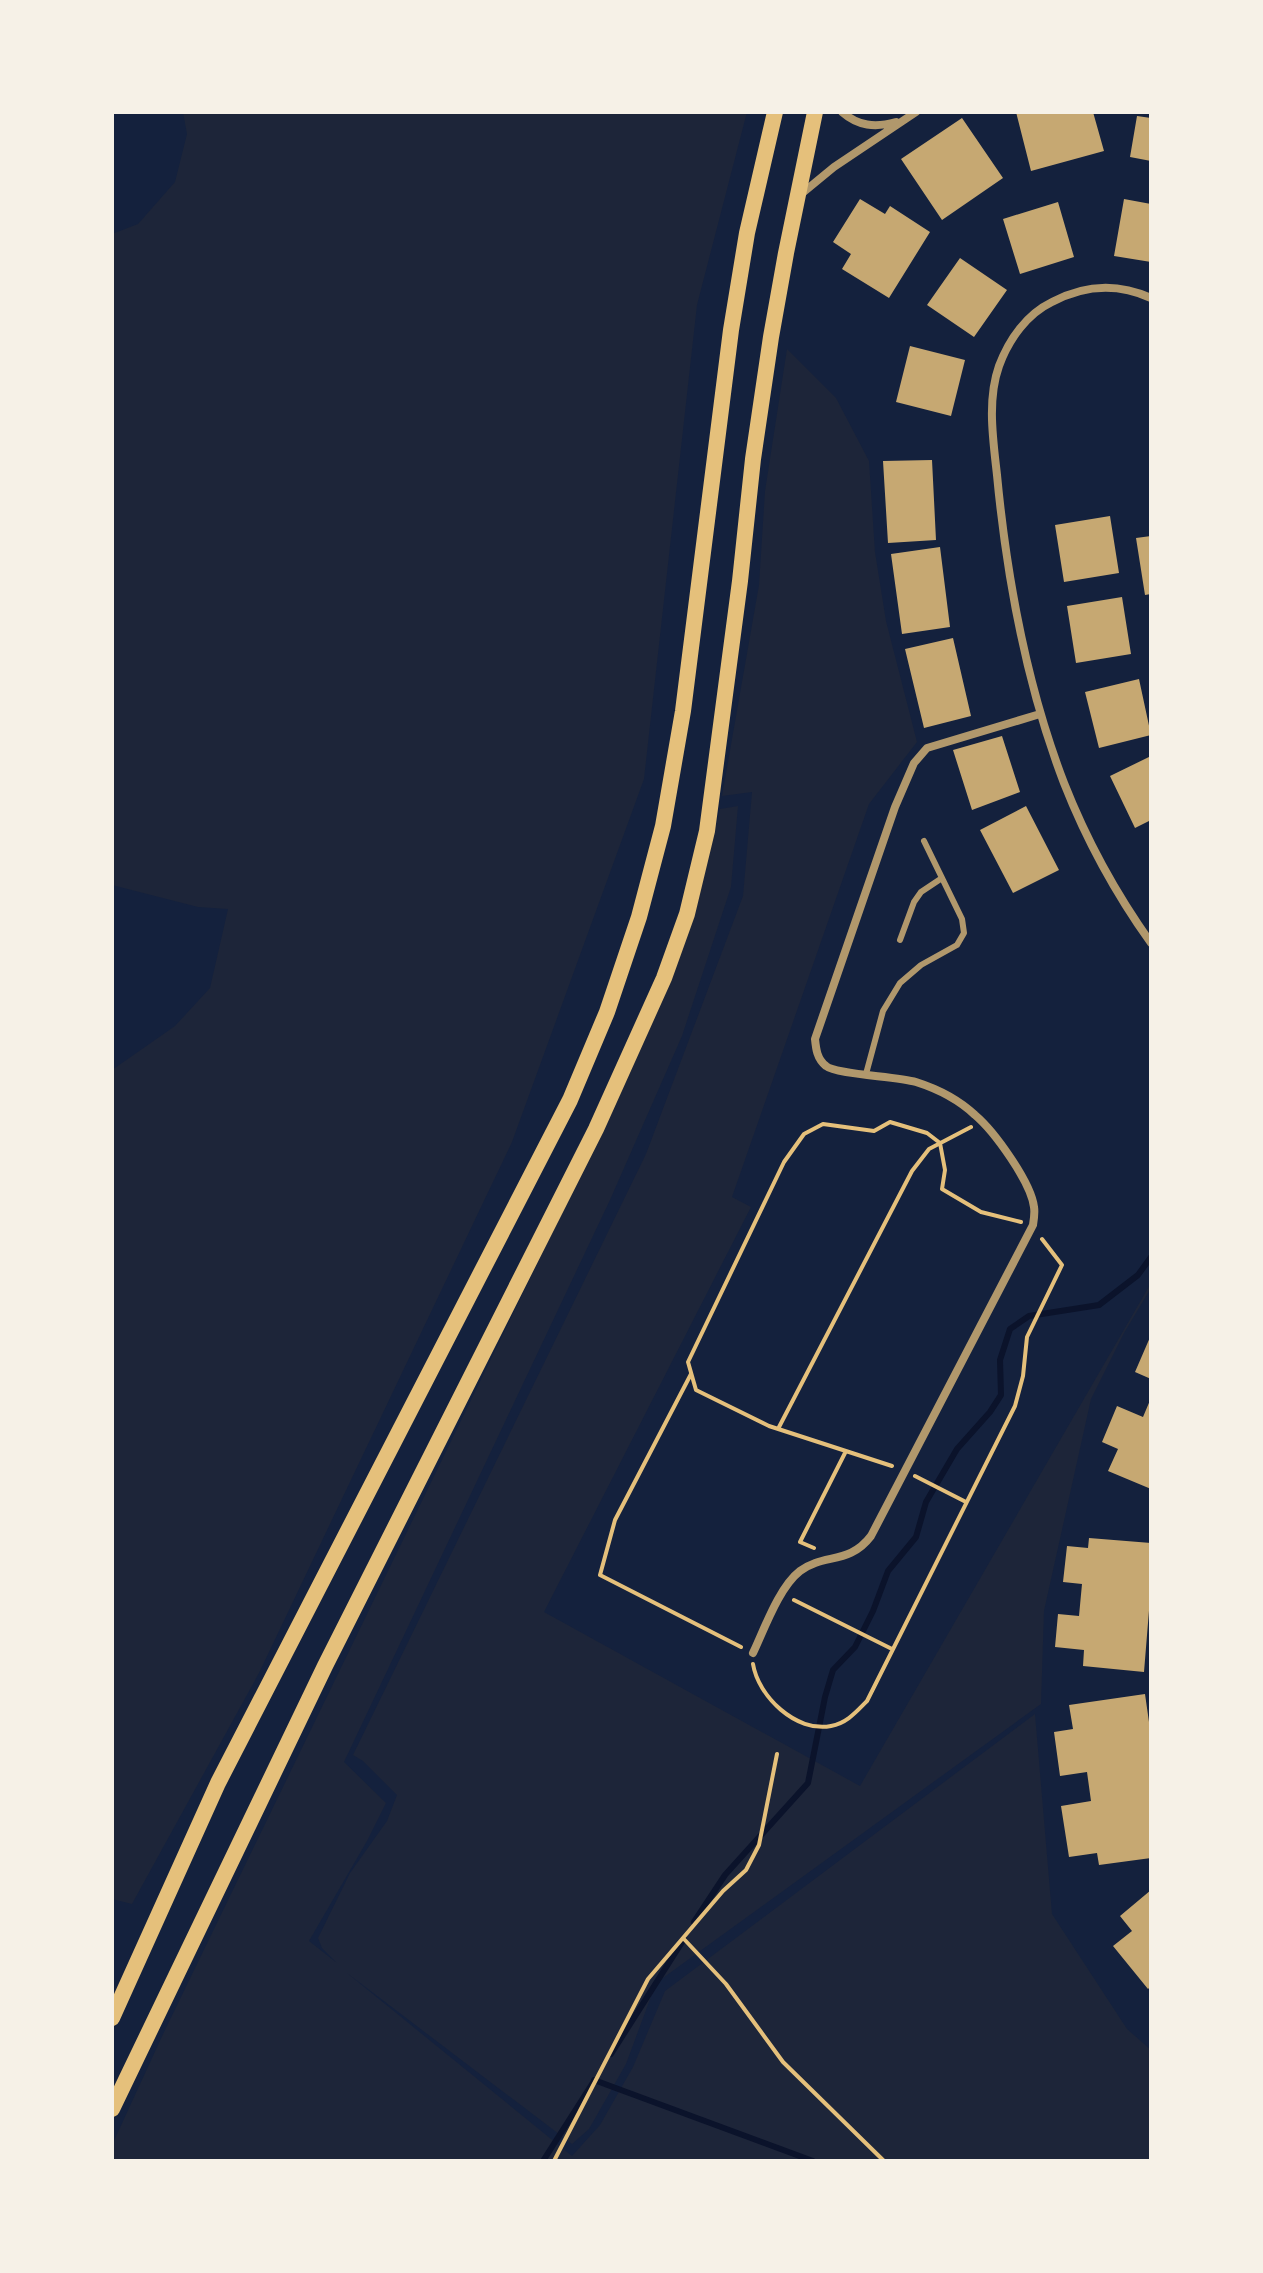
<svg xmlns="http://www.w3.org/2000/svg" width="1263" height="2273" viewBox="0 0 1263 2273" font-family="Mulish,sans-serif">
  <style>
    .green { fill: #1d2539 }
    .lines { fill: none; stroke-linecap: round; stroke-linejoin: round }
    .stream { stroke: #0b132b; stroke-width: 6 }
    .building { fill: #c6a872 }
    .path { stroke: #e5c07b; stroke-width: 4 }
    .service { stroke: #b1986c; stroke-width: 6 }
    .minor { stroke: #b1986c; stroke-width: 8 }
    .secondary { stroke: #e5c07b; stroke-width: 16 }
  </style>
  <rect width="100%" height="100%" fill="#14213d"/>
  <path class="green" d="M183 112H747L697 305 644 779 512 1142 259 1673 132 1904 112 1899V1070L175 1026 210 988 228 909 198 907 112 885V234L138 224 175 182 187 134Z
    M787 349 836 398 869 461 875 552 886 621 917 742 869 804 732 1197 751 1207 544 1612 860 1786 1151 1283V1288L1124 1333 1091 1399 1044 1611 1041 1704 656 1983 626 2064 589 2129 572 2144 347 1973 572 2156 600 2125 633 2067 665 1991 1035 1714 1052 1914 1127 2029 1151 2050V2161H112V2145L164 2032 609 1116 650 1026 696 909 720 809 738 806 731 887 682 1036 610 1200 344 1762 386 1803 367 1841 309 1941 337 1963 322 1948 318 1938 350 1873 387 1821 397 1795 363 1761 353 1755 646 1154 743 896 752 792 722 796 759 585 765 491Z"/>
  <g class="lines">
    <path class="stream" d="M694 1922 725 1875 808 1783 825 1697 833 1670 855 1647 873 1611 888 1571 916 1537 926 1502 957 1449 990 1412 1001 1395 1000 1360 1010 1329 1029 1316 1099 1305 1138 1275 1151 1257
      M611 2054 684 1939
      M594 2080 813 2161
      M543 2161 594 2081"/>
  </g>
  <path class="building" d="M1016 112H1093L1104 151 1031 171Z
    M1137 116 1151 118V161L1130 157Z
    M962 118 1003 178 942 220 901 159Z
    M860 199 885 214 890 206 930 232 889 298 842 269 851 254 833 242Z
    M1124 199 1151 204V262L1114 256Z
    M1058 202 1074 257 1020 274 1003 219Z
    M960 258 1007 290 974 337 927 305Z
    M910 346 965 360 951 416 896 402Z
    M932 460 936 540 888 543 883 461Z
    M1110 516 1119 573 1064 582 1055 525Z
    M1151 536V594L1145 595 1136 538Z
    M940 547 950 627 902 634 891 554Z
    M1122 597 1131 654 1076 663 1067 606Z
    M953 638 971 716 924 728 905 649Z
    M1139 679 1151 735 1099 748 1085 692Z
    M1002 736 1020 792 972 810 953 750Z
    M1151 756V820L1135 828 1110 776Z
    M1026 806 1059 870 1013 893 980 830Z
    M1151 1335V1379L1135 1372Z
    M1151 1398V1489L1108 1471 1118 1449 1102 1442 1117 1406 1143 1417Z
    M1089 1538 1151 1543V1586L1144 1672 1083 1666 1084 1650 1055 1647 1058 1614 1079 1616 1082 1584 1063 1582 1067 1546 1088 1548Z
    M1145 1694 1151 1736V1858L1099 1865 1097 1853 1069 1857 1061 1806 1091 1801 1087 1772 1060 1776 1054 1732 1073 1729 1069 1705Z
    M1151 1890V1986L1148 1989 1113 1946 1132 1931 1120 1916Z"/>
  <g class="lines">
    <path class="path" d="M691 1374 615 1520 600 1575 741 1647
      M778 1429 912 1171 929 1149 971 1127
      M892 1466 769 1426 696 1390 688 1362 784 1162 804 1134 823 1124 874 1131 890 1122 927 1133 940 1143 945 1170 942 1189 981 1212 1021 1222
      M915 1476 966 1502
      M814 1548 800 1542 846 1451
      M794 1600 892 1649
      M753 1664C758 1696 796 1733 831 1726 847 1723 856 1712 867 1701L1015 1406 1023 1376 1027 1337 1062 1265 1042 1239
      M683 1938 726 1984 783 2062 884 2161
      M554 2161 648 1979 723 1891 746 1870 759 1845 777 1754"/>
    <path class="service" d="M900 940 914 902 921 892 942 878
      M866 1074 883 1011 900 983 921 965 957 945 964 933 962 919 924 841"/>
    <path class="minor" d="M842 112C858 126 875 128 896 122
      M800 195 834 167 916 112
      M1151 298C1118 283 1084 285 1052 302 1027 314 1009 339 999 366 987 400 993 439 997 475 1007 580 1026 684 1064 783 1086 839 1116 894 1151 943
      M753 1653C764 1630 779 1587 800 1571 824 1553 849 1565 871 1536L1033 1225C1034 1219 1035 1213 1034 1207 1031 1182 994 1131 975 1115 959 1100 938 1089 916 1082 897 1076 837 1075 826 1066 817 1059 816 1049 815 1039L895 807 914 763 927 748 1040 714"/>
    <path class="secondary" d="M112 2018 218 1783 570 1100 607 1012 639 917 663 826 683 711 731 330 747 233 775 112
      M112 2109 325 1666 596 1129 664 978 687 914 707 831 740 581 753 459 771 337 786 253 815 112"/>
  </g>
  <rect width="1263" height="2273" fill="none" stroke="#f6f1e7" stroke-width="228"/>
</svg>
